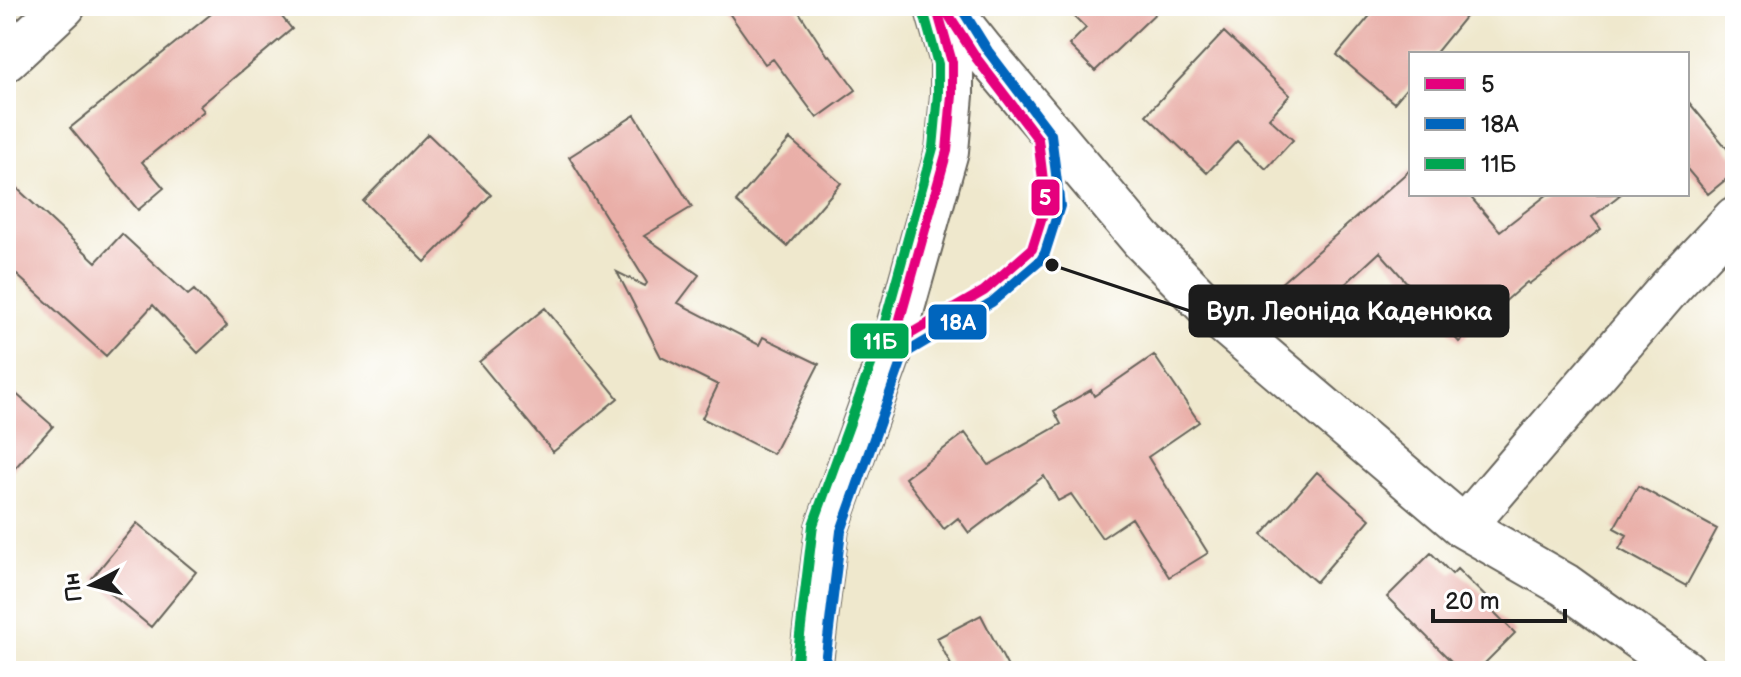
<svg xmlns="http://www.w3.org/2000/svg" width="1741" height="677" viewBox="0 0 1741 677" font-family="'Balsamiq Sans',sans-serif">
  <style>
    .building { fill: #e9afa8 }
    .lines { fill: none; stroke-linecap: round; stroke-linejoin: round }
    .street-casing { stroke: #66635a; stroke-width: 46 }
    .street { stroke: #fff; stroke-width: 42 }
    .bus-1-casing { stroke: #fff; stroke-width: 16 }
    .bus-2-casing { stroke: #fff; stroke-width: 16 }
    .bus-3-casing { stroke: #fff; stroke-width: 16 }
    .bus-1 { stroke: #e5007d; stroke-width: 10 }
    .bus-2 { stroke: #0065bd; stroke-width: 10 }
    .bus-3 { stroke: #00a651; stroke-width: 10 }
    .leader { fill: none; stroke: #1c1c1c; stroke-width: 3 }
    .callout-dot { fill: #1c1c1c; stroke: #fff; stroke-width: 3 }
    .callout { fill: #1c1c1c; stroke: #1c1c1c; stroke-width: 3 }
    .callout-label { font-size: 26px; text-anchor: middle; font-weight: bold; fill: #fff }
    .line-badge { stroke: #fff; stroke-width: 3 }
    .badge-label { font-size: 22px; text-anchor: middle; font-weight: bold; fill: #fff }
  </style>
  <rect width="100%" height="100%" fill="#fff"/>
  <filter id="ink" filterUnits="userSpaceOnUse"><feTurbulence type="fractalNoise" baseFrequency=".0125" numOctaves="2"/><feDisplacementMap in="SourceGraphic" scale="16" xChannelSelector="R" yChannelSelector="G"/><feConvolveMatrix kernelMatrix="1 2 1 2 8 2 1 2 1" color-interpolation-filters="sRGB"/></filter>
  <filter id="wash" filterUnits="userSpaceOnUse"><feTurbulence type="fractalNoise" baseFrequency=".006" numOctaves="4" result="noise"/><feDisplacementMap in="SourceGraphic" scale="32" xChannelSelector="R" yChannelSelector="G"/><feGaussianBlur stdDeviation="1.8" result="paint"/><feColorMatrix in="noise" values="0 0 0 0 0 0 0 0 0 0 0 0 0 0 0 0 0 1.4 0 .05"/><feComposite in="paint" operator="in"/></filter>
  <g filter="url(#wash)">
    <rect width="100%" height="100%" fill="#efe8cd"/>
    <g id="blocks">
      <path class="building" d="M221 6H273L292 29 200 106 204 111 142 162 164 188 138 210 70 128Z
        M724 6H795L828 56 830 55 856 90 817 118 773 59 765 64Z
        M1064 6H1163L1095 71 1069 45 1086 28Z
        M1378 6H1474L1435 54H1411V83L1394 103 1337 55Z
        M1224 32 1290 95 1269 118 1293 140 1266 169 1237 141 1207 173 1146 115Z
        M1687 100 1735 158V172L1708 194 1687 169Z
        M635 115 692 207 644 236 699 275 678 303 759 345 763 337 819 364 773 454 702 418 718 385 661 357 617 272 645 286 647 283 569 157Z
        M428 134 491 195 425 262 363 201Z
        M790 139 841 183 787 246 736 202Z
        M1411 169V194H1468L1500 231 1548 194H1621L1592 217 1601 229 1529 284 1527 282 1459 342 1380 252 1301 325 1271 292Z
        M6 178 96 262 122 234 188 295 194 290 227 326 198 353 153 305 106 356 6 265Z
        M545 308 618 398 553 452 479 362Z
        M1154 355 1199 422 1148 457 1208 553 1169 577 1132 518 1102 538 1071 494 1058 501 1044 476 969 533 958 518 944 529 905 478 965 433 989 465 1061 424 1054 411 1091 390 1094 396Z
        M6 385 53 426 6 478Z
        M1317 472 1370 519 1316 582 1262 535Z
        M1638 486 1717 529 1686 586 1619 549 1627 535 1614 528Z
        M137 523 196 572 151 627 92 578Z
        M1431 553 1452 574 1457 569 1493 604 1489 607 1515 633 1477 671H1461L1387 597Z
        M981 615 1010 671H954L937 638Z"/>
    </g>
  </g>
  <g filter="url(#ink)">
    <use href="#blocks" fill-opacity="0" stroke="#66635a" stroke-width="2"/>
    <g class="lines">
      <g class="street-casing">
        <path id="street" d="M947 6 982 50 1142 240 1221 320 1464 527 1565 585 1685 671
          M6 60 64 6
          M1464 527 1672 285 1735 218
          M810 671 827 528 893 344 947 151 952 95V62L936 6"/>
      </g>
      <use href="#street" class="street"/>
      <g class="bus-1-casing">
        <path id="bus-1" d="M893 344 984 291 1032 249 1046 205 1038 139 977 59 943 6
          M893 344 947 151 952 95V62L936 6"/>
      </g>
      <g class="bus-2-casing">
        <path id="bus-2" d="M824 671 841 531 904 354 992 302 1041 260 1045 253 1060 206 1051 134 988 51 960 6"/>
      </g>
      <g class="bus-3-casing">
        <path id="bus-3" d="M796 669 813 525 880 340 933 148 938 94V64L923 10"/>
      </g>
      <use href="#bus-1" class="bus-1"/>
      <use href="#bus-2" class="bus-2"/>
      <use href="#bus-3" class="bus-3"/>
    </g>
  </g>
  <path class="leader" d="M1052 265L1190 311"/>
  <circle class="callout-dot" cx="1052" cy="265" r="8"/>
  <rect class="callout" x="1190" y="286" width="318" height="50" rx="8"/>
  <g class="callout-label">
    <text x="1349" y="320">Вул. Леоніда Каденюка</text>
  </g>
  <g class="line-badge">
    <rect x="1030" y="178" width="31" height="39" rx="8" fill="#e5007d"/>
    <rect x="927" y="303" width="61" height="38" rx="8" fill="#0065bd"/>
    <rect x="849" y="322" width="61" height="38" rx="8" fill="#00a651"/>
  </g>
  <g class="badge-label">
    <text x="1045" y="205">5</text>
    <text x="958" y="330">18А</text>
    <text x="880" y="349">11Б</text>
  </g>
  <rect width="1741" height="677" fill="none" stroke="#fff" stroke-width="32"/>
  <rect x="1409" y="52" width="280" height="144" fill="#ffffff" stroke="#a4a4a4" stroke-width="2"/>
  <rect x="1425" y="78" width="40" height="12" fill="#e5007d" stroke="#a4a4a4" stroke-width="2"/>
  <text x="1481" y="92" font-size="24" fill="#1c1c1c">5</text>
  <rect x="1425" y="118" width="40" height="12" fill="#0065bd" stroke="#a4a4a4" stroke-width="2"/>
  <text x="1481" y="132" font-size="24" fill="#1c1c1c">18А</text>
  <rect x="1425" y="158" width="40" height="12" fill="#00a651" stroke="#a4a4a4" stroke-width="2"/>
  <text x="1481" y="172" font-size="24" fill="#1c1c1c">11Б</text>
  <g transform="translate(92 585) rotate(263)" stroke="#ffffff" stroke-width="6" paint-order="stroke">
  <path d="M0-6L14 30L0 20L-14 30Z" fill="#1c1c1c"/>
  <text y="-12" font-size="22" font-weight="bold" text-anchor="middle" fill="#1c1c1c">Пн</text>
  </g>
  <path d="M1433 609v12h132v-12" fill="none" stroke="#1c1c1c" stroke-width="4"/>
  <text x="1445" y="609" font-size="24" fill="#1c1c1c" stroke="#ffffff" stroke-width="6" paint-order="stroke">20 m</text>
</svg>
